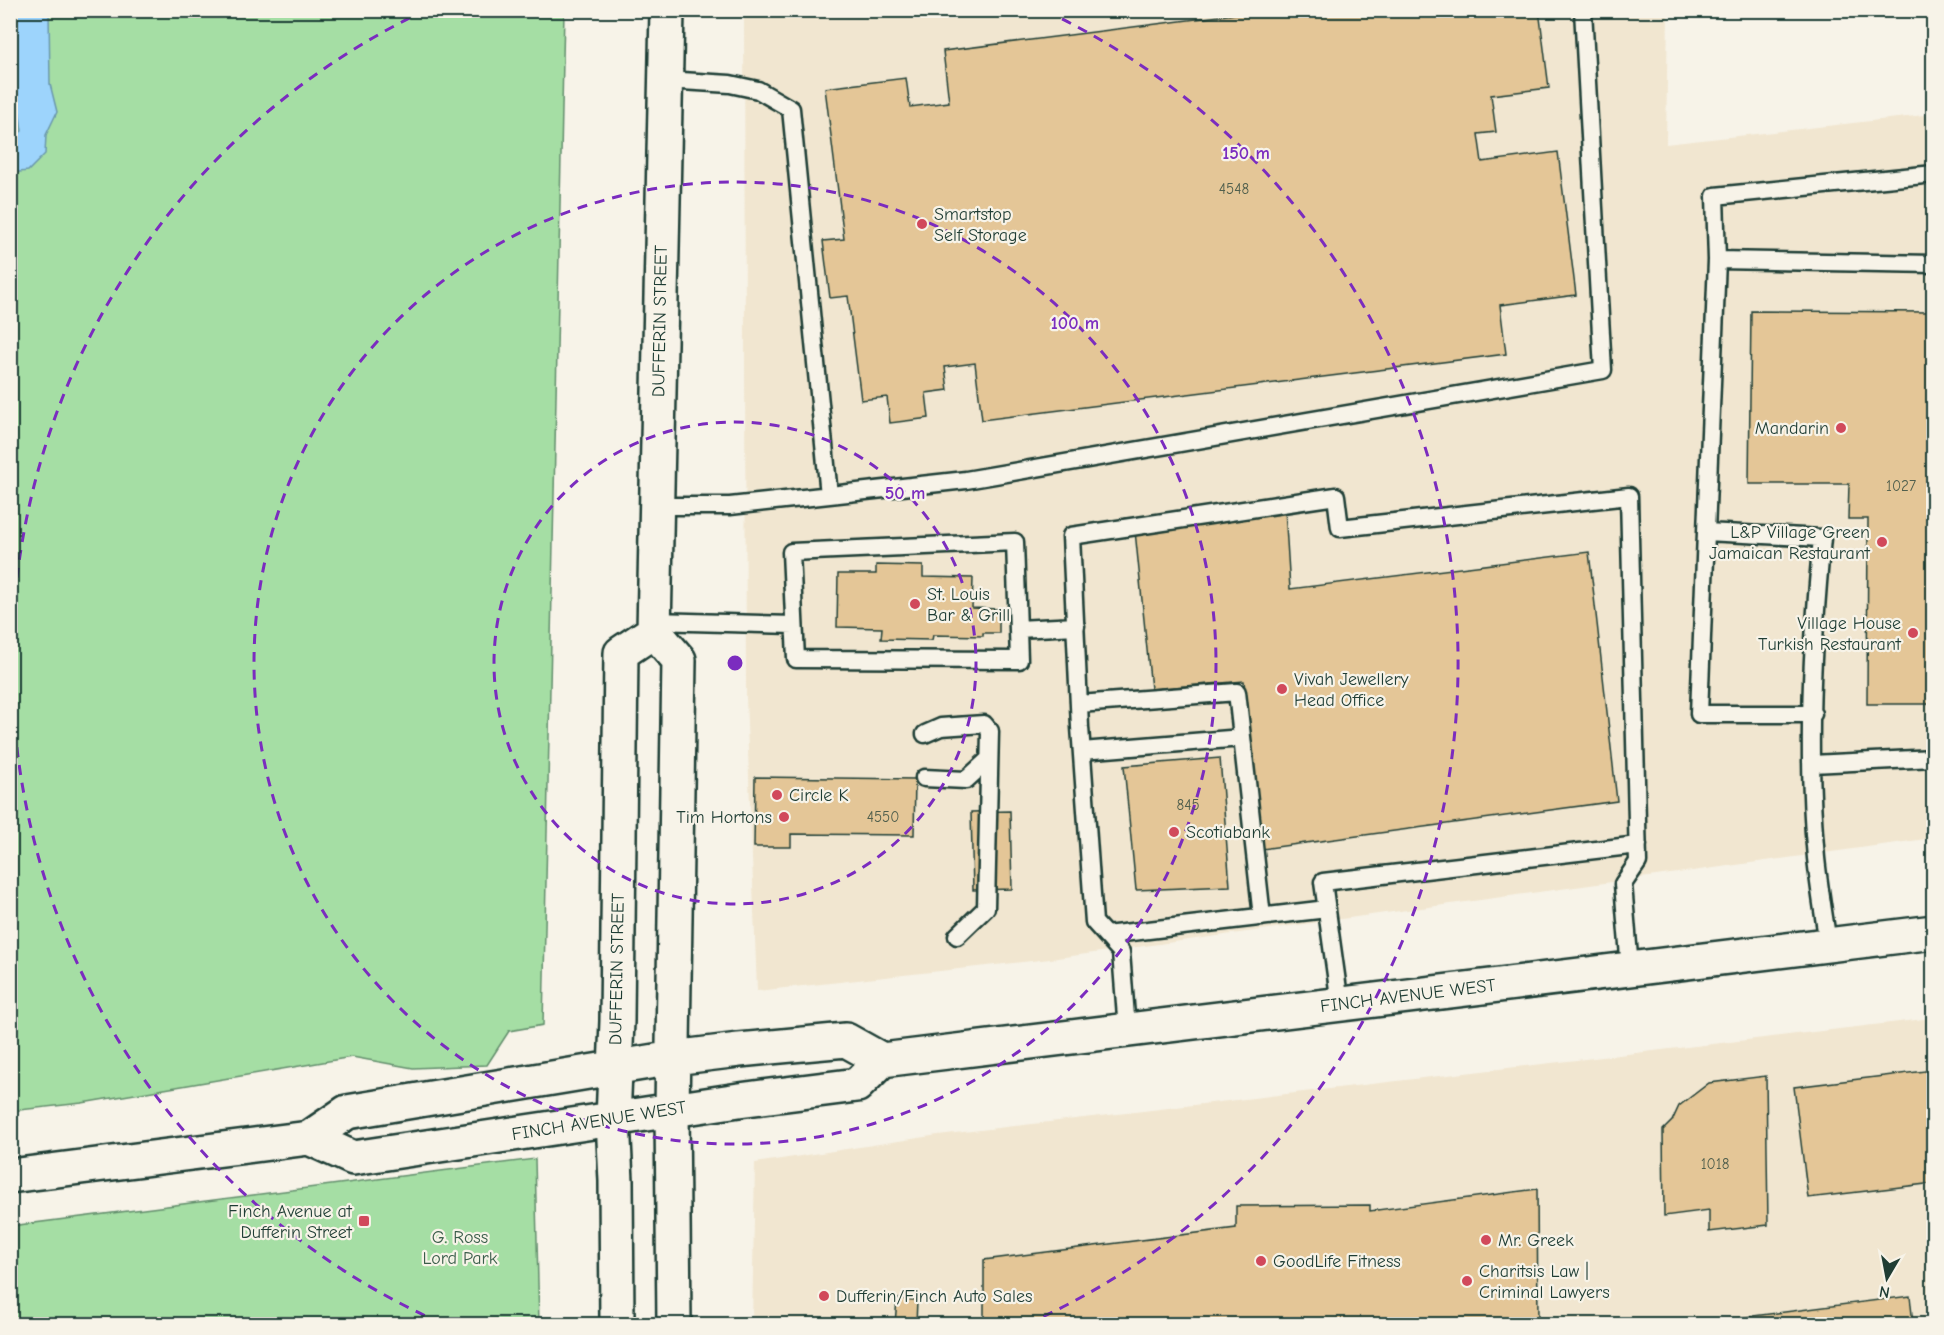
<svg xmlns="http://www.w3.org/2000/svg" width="1944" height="1335" viewBox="0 0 1944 1335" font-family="'Comic Neue',sans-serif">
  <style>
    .built { fill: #f1e6d0 }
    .green { fill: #a5dea4; stroke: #628e6c; stroke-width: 1.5 }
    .water { fill: #9dd4fc; stroke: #6b98ac; stroke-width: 1.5 }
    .building { fill: #e4c697; stroke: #1f3d34; stroke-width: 1.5 }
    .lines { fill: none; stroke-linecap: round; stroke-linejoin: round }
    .lane-casing { stroke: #1f3d34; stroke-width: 21 }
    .secondary-casing { stroke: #1f3d34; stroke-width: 38 }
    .lane { stroke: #f7f3e8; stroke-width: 16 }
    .secondary { stroke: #f7f3e8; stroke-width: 33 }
    .ring { fill: none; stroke: #7b2cbf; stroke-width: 3; stroke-dasharray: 10 8 }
    .poi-dot { fill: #d1495b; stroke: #f7f3e8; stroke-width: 2 }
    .labels { text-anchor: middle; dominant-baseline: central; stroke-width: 4.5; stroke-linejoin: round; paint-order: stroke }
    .number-label { font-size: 15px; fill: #505f4d }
    .poi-label { font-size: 18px; fill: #1f3d34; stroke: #f7f3e8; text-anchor: start }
    .street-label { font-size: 18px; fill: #1f3d34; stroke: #f7f3e8 }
    .park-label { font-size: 18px; fill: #3a5d4a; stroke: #f7f3e8 }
    .centre { fill: #7b2cbf; stroke: #f7f3e8; stroke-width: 3 }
    .ring-label { font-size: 18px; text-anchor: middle; font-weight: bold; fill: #7b2cbf; stroke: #f7f3e8; stroke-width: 4.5; stroke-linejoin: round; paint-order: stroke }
  </style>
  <rect width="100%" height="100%" fill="#f7f3e8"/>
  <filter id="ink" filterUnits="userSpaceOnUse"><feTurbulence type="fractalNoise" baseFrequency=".0167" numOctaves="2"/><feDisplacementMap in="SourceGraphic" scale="12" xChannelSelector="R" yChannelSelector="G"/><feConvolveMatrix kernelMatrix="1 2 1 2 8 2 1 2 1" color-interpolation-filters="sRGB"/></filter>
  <g filter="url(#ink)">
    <path class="built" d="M744 11H1668L1666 144 1933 114V838L1050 959 757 991 746 697Z
      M1933 1018V1324H752L755 1163 938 1135Z"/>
    <path class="green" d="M10 11H564L543 1025 509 1031 487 1065 413 1068 352 1057 82 1103 11 1111Z
      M535 1159 539 1324H11V1226Z"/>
    <path class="water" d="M18 11H49L50 84 57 112 46 135 45 154 28 171 11 173V139L22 131 10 42 11 25Z"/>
    <path class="building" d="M1267 10H1539L1549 88 1491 95 1496 132 1478 134 1482 162 1558 152 1576 295 1500 305 1506 354 982 420 975 363 945 367 948 390 926 393 929 418 890 423 887 397 861 400 848 296 830 298 823 241 844 239 825 88 906 78 910 107 949 102 943 51Z
      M1751 311 1934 312V704H1867L1868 519H1848L1849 484H1749Z
      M1285 509 1290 589 1589 552 1617 801 1262 849 1244 681 1151 689 1135 531Z
      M876 565 923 566V577L973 578 972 608 999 609V633H983V636L933 635 932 640 881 639 882 628 837 627 838 574H876Z
      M1220 758 1230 886 1136 890 1124 766Z
      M755 777 915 779 914 835 791 834V847H754Z
      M1010 811 1012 889 973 890 971 812Z
      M1933 1070 1934 1183 1808 1198 1794 1087Z
      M1766 1076 1768 1225 1709 1232V1210L1664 1216 1663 1130 1672 1121 1679 1106 1709 1083Z
      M1537 1189 1538 1324H984V1260L1236 1228V1206L1370 1205V1211Z
      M1910 1296 1913 1324H1730V1319Z
      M897 1299 917 1300 916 1324H895Z"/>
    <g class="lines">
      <g class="lane-casing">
        <path id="lane" d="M665 80 730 84 758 90 791 109 829 495
          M1717 260 1934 264
          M656 506H730L966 480 1603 370 1583 10
          M1706 532 1699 714H1813
          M1015 542 1019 660 796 659 791 552Z
          M654 621 794 625
          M1018 629 1076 626
          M1079 704 1237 692 1262 917
          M925 734 941 727 984 724 990 731 986 908 957 936
          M1082 751 1242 738
          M1812 764 1934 758
          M924 778 966 780 989 759
          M1106 935 1327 909
          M1828 944C1824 916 1819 887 1816 858 1806 752 1812 643 1822 538L1706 532 1717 260 1715 196 1934 174
          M1340 1004 1323 882 1638 845
          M1127 1030 1121 952 1094 922 1080 727 1071 536 1336 496 1340 528 1629 496 1638 862 1623 884 1630 969"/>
      </g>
      <g class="secondary-casing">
        <path id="secondary" d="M667 10 654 631 679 660 672 1110 674 1324
          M309 1138 353 1158 739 1100 857 1085 882 1060
          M10 1176 309 1138 347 1112 673 1058 739 1050 846 1040 882 1060 1934 932
          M617 1324 616 1181 613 1120 617 1021 621 653 654 631"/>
      </g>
      <use href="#lane" class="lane"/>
      <use href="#secondary" class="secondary"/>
    </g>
  </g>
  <g class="ring">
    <circle cx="735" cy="663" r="241"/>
    <circle cx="735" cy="663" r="481"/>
    <path d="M441 1323A722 722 0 0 1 424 11M1046 11A722 722 0 0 1 1029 1323"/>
  </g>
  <g class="poi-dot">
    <circle cx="922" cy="224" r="6"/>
    <circle cx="1841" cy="428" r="6"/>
    <circle cx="1882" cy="542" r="6"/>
    <circle cx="915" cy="604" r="6"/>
    <circle cx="1913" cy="633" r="6"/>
    <circle cx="1282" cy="689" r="6"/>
    <circle cx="777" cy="795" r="6"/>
    <circle cx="784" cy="817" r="6"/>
    <circle cx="1174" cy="832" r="6"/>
    <rect x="358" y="1215" width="12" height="12" rx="3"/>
    <circle cx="1486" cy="1240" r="6"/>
    <circle cx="1261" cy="1261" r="6"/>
    <circle cx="1467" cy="1281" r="6"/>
    <circle cx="824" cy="1296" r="6"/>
  </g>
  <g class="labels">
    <g class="number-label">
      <text x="1234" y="189">4548</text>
      <text x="1901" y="486">1027</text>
      <text x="1188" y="805">845</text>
      <text x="883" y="817">4550</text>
      <text x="1715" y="1164">1018</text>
    </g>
    <g class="poi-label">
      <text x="934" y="214">Smartstop<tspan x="934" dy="21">Self Storage</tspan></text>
      <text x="1829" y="428" text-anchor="end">Mandarin</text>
      <text x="1870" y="532" text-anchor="end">L&amp;P Village Green<tspan x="1870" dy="21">Jamaican Restaurant</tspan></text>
      <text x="927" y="594">St. Louis<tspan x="927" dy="21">Bar &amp; Grill</tspan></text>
      <text x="1901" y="623" text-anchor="end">Village House<tspan x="1901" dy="21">Turkish Restaurant</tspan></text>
      <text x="1294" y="679">Vivah Jewellery<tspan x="1294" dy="21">Head Office</tspan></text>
      <text x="789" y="795">Circle K</text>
      <text x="772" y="817" text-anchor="end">Tim Hortons</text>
      <text x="1186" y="832">Scotiabank</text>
      <text x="352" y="1211" text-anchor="end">Finch Avenue at<tspan x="352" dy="21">Dufferin Street</tspan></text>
      <text x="1498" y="1240">Mr. Greek</text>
      <text x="1273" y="1261">GoodLife Fitness</text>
      <text x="1479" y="1271">Charitsis Law |<tspan x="1479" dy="21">Criminal Lawyers</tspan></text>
      <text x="836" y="1296">Dufferin/Finch Auto Sales</text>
    </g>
    <g class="street-label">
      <text transform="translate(660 321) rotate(-89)">DUFFERIN STREET</text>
      <text transform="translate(617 969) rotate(-89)">DUFFERIN STREET</text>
      <text transform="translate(1408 996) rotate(-7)">FINCH AVENUE WEST</text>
      <text transform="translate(599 1121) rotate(-9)">FINCH AVENUE WEST</text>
    </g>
    <g class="park-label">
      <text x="460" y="1237">G. Ross<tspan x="460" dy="21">Lord Park</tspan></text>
    </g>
  </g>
  <circle cx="735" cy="663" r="9" class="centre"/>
  <g class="ring-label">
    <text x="1246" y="159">150 m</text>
    <text x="1075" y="329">100 m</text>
    <text x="905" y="499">50 m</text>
  </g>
  <rect width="1944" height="1335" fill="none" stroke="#f7f3e8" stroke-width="36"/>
  <rect x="18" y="18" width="1908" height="1299" fill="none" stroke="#1f3d34" stroke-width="2" filter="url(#ink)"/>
  <g transform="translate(1887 1278) rotate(190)" stroke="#f7f3e8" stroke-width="4.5" paint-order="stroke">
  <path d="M0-4.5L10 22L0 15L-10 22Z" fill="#1f3d34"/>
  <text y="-9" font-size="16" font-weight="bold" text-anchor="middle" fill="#1f3d34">N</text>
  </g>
</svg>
